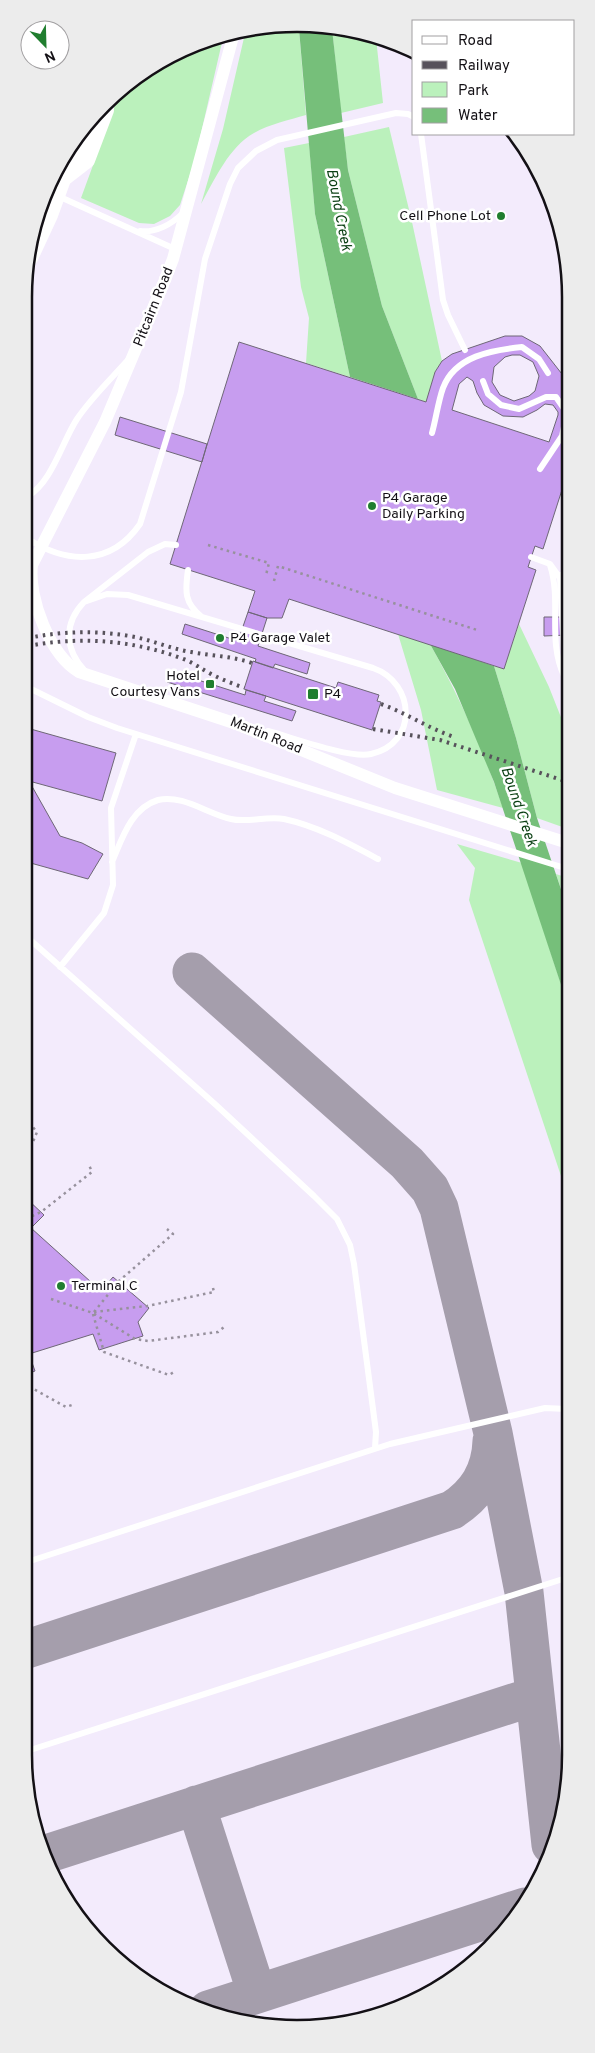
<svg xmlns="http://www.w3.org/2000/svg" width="595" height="2053" viewBox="0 0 595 2053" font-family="Overpass,sans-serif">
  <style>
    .green { fill: #bbf1bc }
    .water { fill: #76bf7a }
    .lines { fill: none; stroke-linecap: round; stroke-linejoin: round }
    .taxiway { stroke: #a59eac; stroke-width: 39 }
    .building { fill: #c79def; stroke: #6e6776; fill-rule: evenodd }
    .path { stroke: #97919d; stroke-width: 2.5; stroke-dasharray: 2.5 4; stroke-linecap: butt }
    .lane { stroke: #fff; stroke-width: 6 }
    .street { stroke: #fff; stroke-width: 12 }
    .secondary { stroke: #fff; stroke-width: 18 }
    .rail { stroke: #57525b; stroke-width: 4; stroke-dasharray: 2.5 5; stroke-linecap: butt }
    .poi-dot { fill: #207e2f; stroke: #fff; stroke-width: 2 }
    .labels { text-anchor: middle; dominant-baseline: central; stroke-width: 5; stroke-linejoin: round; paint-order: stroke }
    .poi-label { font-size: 14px; fill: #131015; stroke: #fff; text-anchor: start }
    .street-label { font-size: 14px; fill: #131015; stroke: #fff }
    .water-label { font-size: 15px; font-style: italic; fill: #093f12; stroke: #fff }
    .rim { fill: none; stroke: #131015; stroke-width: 2.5 }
  </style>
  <rect width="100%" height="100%" fill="#f3ebfc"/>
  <path class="green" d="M246 29H299L306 115C289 120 270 124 254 133 229 147 215 179 201 204L223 129Z
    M332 29H351L376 38 383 103 341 113Z
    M223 38 195 159 180 205 170 216 154 224 139 223 81 198 118 97 145 70Z
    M389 127 412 222 442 361 435 372 426 402 418 399 382 306 348 170 344 137Z
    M309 143 315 214 350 377 306 363 309 318 301 287 284 148Z
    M519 624 549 687 568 735V829L537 818 516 738 494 666 504 669Z
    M398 634 430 644C459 696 484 751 503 808L437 790 421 710Z
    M457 844 522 863 568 1006 567 1194 469 900 475 868Z
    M556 874 568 878V910Z"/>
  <path class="water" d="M299 29H332L348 170 382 306 418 399 350 377 315 214Z
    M430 644 494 666 516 738 537 818 568 910V1006L494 782 455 689Z"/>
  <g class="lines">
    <path class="taxiway" d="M192 972 407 1163 430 1189 439 1208 493 1433 524 1592 551 1845
      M24 1650 452 1510C477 1494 491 1472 492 1441
      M196 1805 257 1994
      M43 1855 535 1696
      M208 2010 525 1907"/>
  </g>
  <path class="building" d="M505 336H522L540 346 569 383V468L543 549 535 546 528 567 536 570 504 669 289 599 282 618H267L248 612 255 591 170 564 239 342 426 402 435 372 442 361 452 354ZM512 355H520L533 362 539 376 535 391 529 396 514 401 500 395 492 382 494 367 505 357ZM467 377 473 381 477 393 484 405 503 416 523 417 537 410 545 404 553 405 558 412V415L549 442 452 410 459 384Z
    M120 417 207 444 202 462 115 435Z
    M248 612 267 618 258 646 310 663 307 674 275 664 273 668 255 662 256 659 182 634 185 624 238 641Z
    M544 617H568V635L544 636Z
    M253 661 336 688 338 682 379 695 377 701 381 702 372 730 244 689Z
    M170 671 245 695 246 690 266 696 264 701 296 711 292 721 167 682Z
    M27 728 116 753 102 801 29 781 60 836 82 843 103 854 88 879 27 862Z
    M26 1198 44 1215 31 1228 101 1291 113 1277 149 1308 138 1322 143 1336 99 1350 93 1334 29 1354 35 1371 25 1375Z"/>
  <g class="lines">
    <path class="path" d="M208 545 269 563 266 575
      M274 581 278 566 477 630
      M26 1159 37 1132 32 1126
      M26 1219 41 1212 92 1172 89 1165
      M51 1299 93 1313 135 1339 148 1341 218 1332 224 1327
      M94 1312 147 1306 214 1292 213 1288
      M94 1312 119 1281 173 1234 167 1229
      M93 1314 104 1352 169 1375 174 1372
      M25 1374 30 1387 66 1407 72 1405"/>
    <path class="lane" d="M421 134 443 300 448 315 465 350
      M58 196 175 249
      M140 231C156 233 172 224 183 213
      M483 381 488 394 501 405 519 409 546 397H556L567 413 562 436 540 469
      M432 433C436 419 438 402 443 388 455 356 492 350 522 347L539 359 548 373
      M28 496C52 482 62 442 77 419 91 398 110 380 127 361
      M28 539C67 564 111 566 140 524L181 392 205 259 230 184 238 168 256 151 277 140 396 113 408 114 414 117
      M531 557 550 564 560 578 565 669 568 683
      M550 565C562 602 547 639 564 676
      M188 570C185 591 184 603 202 617
      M561 575 568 586
      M84 602 107 594 128 595 373 668C416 683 418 744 371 754 350 759 291 737 268 731
      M85 671C65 650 63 624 84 602L148 552 165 544 176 545
      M27 687 88 717 117 728 568 869
      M112 862C122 839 131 808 158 800 182 794 208 814 231 819 247 823 266 816 284 819 317 826 348 843 378 859
      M27 937 216 1105 314 1196 337 1219 350 1245 354 1264 376 1432 375 1448
      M60 967 104 913 113 885 111 808 136 734
      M24 1563 390 1444 545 1408 567 1409
      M24 1752 566 1578"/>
    <path class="street" d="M234 33 173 259 164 282 105 422 32 565C28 598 50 655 79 672L237 724 395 788 568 843"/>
    <path class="secondary" d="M64 177 86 160 105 110
      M29 258 49 215 77 138"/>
    <path class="rail" d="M28 638C63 631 99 630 135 637 154 641 172 649 191 652 212 656 232 656 252 663
      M28 646C81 636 135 640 186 660 195 664 203 670 213 675 223 680 234 684 244 688
      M381 704C406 713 428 728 454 737
      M373 729 440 740 568 782"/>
  </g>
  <g class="poi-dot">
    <circle cx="501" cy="216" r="5"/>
    <circle cx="372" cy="506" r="5"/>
    <circle cx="220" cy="638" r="5"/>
    <rect x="205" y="679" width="10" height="10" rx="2.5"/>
    <rect x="307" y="688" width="12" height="12" rx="2.5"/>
    <circle cx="61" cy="1286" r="5"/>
  </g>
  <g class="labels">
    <g class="poi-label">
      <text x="491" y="216" text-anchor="end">Cell Phone Lot</text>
      <text x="382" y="498">P4 Garage<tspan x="382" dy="16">Daily Parking</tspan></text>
      <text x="230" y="638">P4 Garage Valet</text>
      <text x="200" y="676" text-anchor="end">Hotel<tspan x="200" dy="16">Courtesy Vans</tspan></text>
      <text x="324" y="694">P4</text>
      <text x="71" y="1286">Terminal C</text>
    </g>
    <g class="street-label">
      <text transform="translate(154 307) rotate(-68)">Pitcairn Road</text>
      <text transform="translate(266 736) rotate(22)">Martin Road</text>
    </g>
    <g class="water-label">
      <text transform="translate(338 210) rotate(79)">Bound Creek</text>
      <text transform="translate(518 807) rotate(71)">Bound Creek</text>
    </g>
  </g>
  <path d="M0 0H595V2053H0ZM297 32H297A265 265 0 0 1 562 297V1755A265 265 0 0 1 297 2020H297A265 265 0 0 1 32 1755V297A265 265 0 0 1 297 32Z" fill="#ececec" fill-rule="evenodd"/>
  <path class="rim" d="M297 32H297A265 265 0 0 1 562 297V1755A265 265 0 0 1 297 2020H297A265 265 0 0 1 32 1755V297A265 265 0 0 1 297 32Z"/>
  <rect x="412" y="20" width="162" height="115" fill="#ffffff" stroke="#a19fa1"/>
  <rect x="422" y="36" width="25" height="8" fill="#ffffff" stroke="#a19fa1"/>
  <text x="458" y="45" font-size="15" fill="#131015">Road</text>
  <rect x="422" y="61" width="25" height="8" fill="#57525b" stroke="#a19fa1"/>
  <text x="458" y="70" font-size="15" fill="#131015">Railway</text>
  <rect x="422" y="82" width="25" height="15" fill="#bbf1bc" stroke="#a19fa1"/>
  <text x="458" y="95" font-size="15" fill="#131015">Park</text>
  <rect x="422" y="108" width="25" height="15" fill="#76bf7a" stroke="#a19fa1"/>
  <text x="458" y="120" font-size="15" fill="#131015">Water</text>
  <g transform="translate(45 45) rotate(157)"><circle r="24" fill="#ffffff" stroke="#a19fa1"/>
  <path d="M0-4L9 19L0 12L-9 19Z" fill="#207e2f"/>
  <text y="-8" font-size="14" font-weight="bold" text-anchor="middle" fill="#131015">N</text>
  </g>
</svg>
